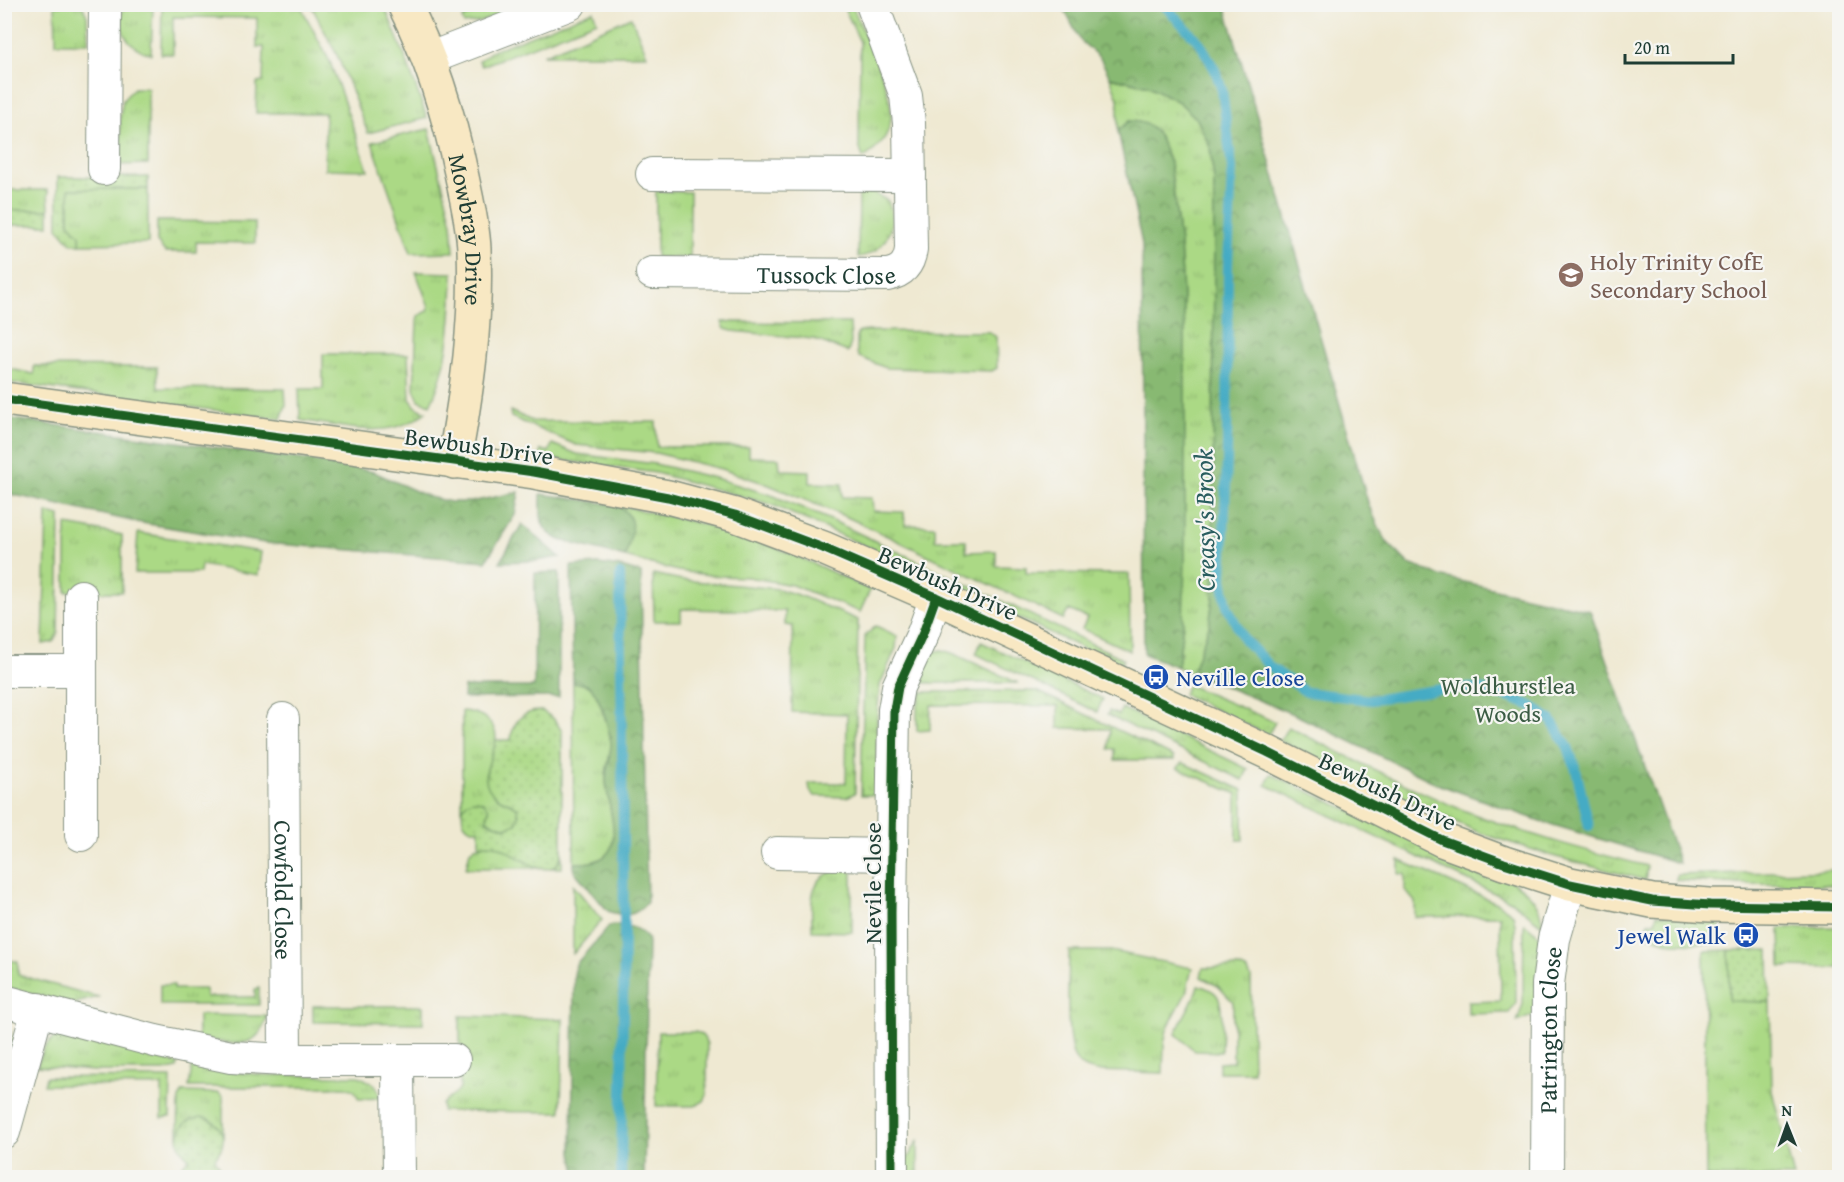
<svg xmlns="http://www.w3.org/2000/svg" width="1844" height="1182" viewBox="0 0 1844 1182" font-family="'Gentium Book Plus',serif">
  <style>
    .grass { fill: url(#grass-tufts); stroke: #658b5c; stroke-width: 1.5 }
    .forest { fill: url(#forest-crowns); stroke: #547b53; stroke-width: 1.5 }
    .park { fill: url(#park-dots); stroke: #658b5c; stroke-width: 1.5 }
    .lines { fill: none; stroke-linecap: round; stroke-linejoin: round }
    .stream { stroke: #45abc4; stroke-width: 10 }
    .street-casing { stroke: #879383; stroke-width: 34 }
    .secondary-casing { stroke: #879383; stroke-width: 36 }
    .street { stroke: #fff; stroke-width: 32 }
    .secondary { stroke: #f8e8c3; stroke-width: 33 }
    .cycleway-casing { stroke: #f6f6f2; stroke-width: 13 }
    .cycleway { stroke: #1b5e20; stroke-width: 9 }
    .labels { text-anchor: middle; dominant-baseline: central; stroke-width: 4.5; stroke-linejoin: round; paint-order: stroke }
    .street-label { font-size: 24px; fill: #1f3d34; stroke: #f6f6f2 }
    .education-label { font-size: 24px; fill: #785e54; stroke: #f6f6f2; text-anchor: start }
    .transit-label { font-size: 24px; fill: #164399; stroke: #f6f6f2; text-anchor: start }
    .park-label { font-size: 24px; fill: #3b5c44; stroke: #f6f6f2 }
    .water-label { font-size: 26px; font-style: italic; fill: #2a5e5f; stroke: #f6f6f2 }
  </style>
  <defs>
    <pattern id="grass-tufts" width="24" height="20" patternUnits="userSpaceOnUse" patternTransform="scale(1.5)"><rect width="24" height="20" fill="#abd985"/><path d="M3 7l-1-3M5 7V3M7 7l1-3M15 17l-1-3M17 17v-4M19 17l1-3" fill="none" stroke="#93bb73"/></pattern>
    <pattern id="forest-crowns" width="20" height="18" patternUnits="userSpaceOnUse" patternTransform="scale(1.5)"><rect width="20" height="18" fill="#88b972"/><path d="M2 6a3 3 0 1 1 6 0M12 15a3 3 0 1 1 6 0" fill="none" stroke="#6f985e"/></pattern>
    <pattern id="park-dots" width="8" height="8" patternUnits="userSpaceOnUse" patternTransform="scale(1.5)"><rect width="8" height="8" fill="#abd985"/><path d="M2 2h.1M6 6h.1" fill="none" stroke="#93bb73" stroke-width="1.8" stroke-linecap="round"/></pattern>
  </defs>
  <rect width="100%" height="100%" fill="#f6f6f2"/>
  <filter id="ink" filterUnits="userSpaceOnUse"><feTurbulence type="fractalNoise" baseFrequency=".0167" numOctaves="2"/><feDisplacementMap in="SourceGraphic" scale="12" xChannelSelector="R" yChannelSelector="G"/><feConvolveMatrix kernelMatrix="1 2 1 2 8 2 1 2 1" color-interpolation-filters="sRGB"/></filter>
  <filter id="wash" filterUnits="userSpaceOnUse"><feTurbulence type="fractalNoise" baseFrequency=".008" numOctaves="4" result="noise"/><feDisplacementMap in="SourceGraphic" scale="24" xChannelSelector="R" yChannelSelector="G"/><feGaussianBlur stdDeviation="1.35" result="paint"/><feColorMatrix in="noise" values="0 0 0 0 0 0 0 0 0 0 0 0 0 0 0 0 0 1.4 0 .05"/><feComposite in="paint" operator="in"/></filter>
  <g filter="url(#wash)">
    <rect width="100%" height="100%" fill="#efe9d2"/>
    <path class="grass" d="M125 4 153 5 151 54C128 48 114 28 125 4Z
      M55 5H82L87 16 88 43H56Z
      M162 5H300L330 62 368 170 325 169V113H256L257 83 263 82 264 47H257V18L173 17V54H161Z
      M311 5H384L405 57 427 118 368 133 338 57Z
      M495 5H525L480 22 464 24 462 18Z
      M843 5H852C863 32 893 91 891 118 889 137 879 149 863 158L859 146 860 42Z
      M593 11 597 21 482 66 479 61 492 51Z
      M631 17 647 55H543Z
      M1110 77 1149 86 1179 102 1197 119 1210 147 1214 180 1213 598 1209 626 1192 673 1178 667 1183 623 1185 331 1180 244 1170 163 1159 136 1129 121 1118 131V99Z
      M134 88H148V164L121 165 120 117 123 100Z
      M429 129 452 223 454 252 411 253 372 142Z
      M69 189H148V243L80 244V235L69 223Z
      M4 190H48L49 210H5Z
      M656 191 690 192V258L656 257Z
      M859 192 874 193 888 201C898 225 886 253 858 257Z
      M157 221 255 222V243L196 242V252H165L157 242Z
      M416 272 453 273C452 316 450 366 430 405L419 400 414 389 417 322 418 316 428 311 429 307Z
      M722 322 847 323H850L851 343 848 352 813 339 732 331 725 329Z
      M861 331 989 332 996 337 997 368 992 371 886 368 859 357 857 353V334Z
      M323 354H408L410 399 416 407 426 412C389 442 343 426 300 420L299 389H323Z
      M34 366 157 367 158 388 285 389 286 405 281 419 5 382V368L34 374Z
      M510 411 532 421 656 422 657 447H749V457L779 458 780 470 810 471V483L842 484V497L872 498 873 511 904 512 905 525 935 526V540H966V552L996 551V566L1026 567V573L1129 574 1130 651 1082 629 1087 618 1069 610 1063 619 849 518 764 483 721 469 656 453 576 445 511 417Z
      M552 444 577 454 655 464 715 478 774 496 833 521 1124 659 1120 666 884 554 770 504 656 473 539 457 541 450 549 452Z
      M617 505C663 515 710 524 755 540 795 554 832 572 870 590L860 612 792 585 748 577 718 576 678 571 625 557C630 537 639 518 617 505Z
      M47 513 60 516 58 633 53 642 43 644Z
      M66 525 122 535V592H66Z
      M138 533 261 552 258 575 201 565 200 573H135Z
      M653 574 682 580 779 589 801 596 858 620 855 793 847 797 815 796 810 791 809 783H846L847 714 792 712 793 626 785 625V611L681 609V621H654Z
      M876 626 897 636 896 648 880 685 877 717 876 795H861L865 636Z
      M981 642 1103 699 1097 712 976 654Z
      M942 650 952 653 1018 683H924L916 678C922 665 925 652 942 650Z
      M573 683C579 683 585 683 590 687 599 694 610 732 611 743 611 756 605 768 606 780 608 817 635 865 574 863Z
      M1188 685 1275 722 1268 735 1183 694Z
      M1037 691 1174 757V760H1115V749H1109L1110 729 1058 728V706L931 705 930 730 917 731V707L922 692Z
      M1122 708 1248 769 1243 780 1107 715 1109 711 1119 715Z
      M462 711C479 712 496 720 496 739 496 752 487 764 485 777L496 797 517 807 519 818 514 826 503 827 486 820 489 811 464 806 462 813Z
      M1288 727C1344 754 1400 784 1458 808 1520 833 1583 850 1647 866L1645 880 1556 857 1480 833 1280 741Z
      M1183 763 1243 790V840H1237V794L1177 768Z
      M1271 774 1340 806 1511 881C1531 892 1540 904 1543 926L1511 901 1266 785Z
      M485 844C490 844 494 844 499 846 514 852 555 889 562 853V868H466L470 851 475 847Z
      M1399 860 1497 903 1513 914 1515 924 1516 1003 1509 1013 1468 1014V1002L1501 1001 1500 916 1415 917V902L1405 890V874H1399Z
      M841 869H852V932L812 931C812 902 806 877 841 869Z
      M1839 870V885L1740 884 1676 880 1677 875Z
      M573 885 602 920 573 954Z
      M1657 914 1720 920V944L1672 943 1646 935 1648 922H1655Z
      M1524 923 1542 938 1534 1015 1517 1022 1523 1004Z
      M1839 927V968L1781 967 1780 928Z
      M1729 950V1001L1770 1002 1772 1091 1794 1177H1706L1704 951Z
      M1069 951H1111L1192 968 1186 993 1167 1029 1164 1044 1163 1073 1096 1071C1088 1069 1081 1067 1076 1060 1064 1044 1069 973 1069 951Z
      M5 961H18V975L98 997 73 1004 5 987Z
      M1239 967 1248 971 1251 978 1253 1072H1219V1063L1233 1062V1002L1218 986 1201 977 1203 968Z
      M160 985H174V989H205L206 997H255V989L259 988V1005H160Z
      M1198 985C1205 987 1211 989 1216 994 1225 1004 1221 1038 1221 1052L1195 1051 1176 1034C1182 1016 1194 1003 1198 985Z
      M313 1006H423V1023L313 1022Z
      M198 1015 267 1016C258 1055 227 1042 198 1038Z
      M460 1016 563 1019 561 1112 442 1111V1104L460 1089Z
      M5 1023C19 1039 10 1059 5 1078Z
      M658 1032H695C702 1033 704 1037 707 1044V1095L704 1101 695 1106H656Z
      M60 1035 77 1036 178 1064 177 1068 164 1071H93L37 1066C42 1052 46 1041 60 1035Z
      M192 1067 262 1075 359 1076 374 1084 378 1090 380 1098 359 1099 354 1090 345 1087H189Z
      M46 1077 171 1078 170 1117 162 1118V1086L44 1085Z
      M183 1092 219 1093 223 1097V1140C220 1111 186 1111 178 1138L179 1098Z
      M918 1141V1177H903V1166Z"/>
    <path class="forest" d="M1062 5H1225L1369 506 1385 540 1409 564 1443 577 1590 611 1679 863 1540 821 1440 785 1298 716 1192 673 1209 626 1213 598 1214 180 1210 147 1197 119 1179 102 1149 86 1110 77 1100 58 1080 40Z
      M1129 121C1141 121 1153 125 1159 136L1170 163 1180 244 1185 331V560L1183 623 1178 667 1144 654 1142 244 1118 131Z
      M5 418 342 465 374 472 429 497 451 502H471L519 492 515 515 486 561 265 543 136 522 5 493Z
      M541 494 617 505C640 518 631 536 625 557L560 540C537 529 541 517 541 494Z
      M522 524 560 557 535 561 500 562Z
      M598 564 621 567 641 573 647 902C636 917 624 917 608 911L574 871V863C634 866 608 816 606 780 606 768 611 756 611 743 610 732 600 694 590 687 585 683 579 683 573 683L571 566Z
      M559 572V697L463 698 464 687H534L535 573Z
      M616 925C631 926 638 927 648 939L644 1177H577L572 1153 574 975 576 964 609 926Z"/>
    <path class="park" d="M58 177H148V189H69V223L80 235V244H72L58 228Z
      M4 210H49V225H5Z
      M542 711 553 718 562 731V853C554 890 513 851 498 846 492 843 486 844 479 845V829C457 833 457 798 477 800 484 801 486 804 489 809L486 821 506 828 516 824 519 815 517 807C510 802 502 801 496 796 475 782 493 758 496 740H511C512 722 523 710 542 711Z
      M1729 950H1769L1770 1002 1729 1001Z
      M201 1117C215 1119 226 1131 222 1146 221 1150 217 1154 215 1159L221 1169 222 1177H178L180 1168 189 1158C170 1142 178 1121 201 1117Z"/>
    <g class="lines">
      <path class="stream" d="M1163 4 1200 43 1215 70 1222 90 1232 168 1228 265 1227 462 1222 579 1227 606 1243 638 1270 667 1306 692 1371 700 1448 688H1470L1491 691 1532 706 1551 720 1568 747 1576 770 1589 826
        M620 574 624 932 621 1178"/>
    </g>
  </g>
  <g filter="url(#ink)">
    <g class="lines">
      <g class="street-casing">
        <g id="street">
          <path d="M428 59 570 4"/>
          <path d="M104 169 105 4"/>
          <path d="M652 174 910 175"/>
          <path id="s1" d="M652 273 887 275C903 272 909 264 911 249L909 123 906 96 872 4"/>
          <path d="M81 596V835"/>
          <path d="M4 671H81"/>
          <path id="s2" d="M283 719 285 1060"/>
          <path d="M777 853 892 855"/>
          <path d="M4 1001 155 1041 231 1057 285 1060H454"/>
          <path d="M398 1061 399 1178"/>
          <path d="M4 1132 38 1009"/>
          <path d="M892 1178 891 913 894 710 898 687 923 633 936 597"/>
          <path id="s3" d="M1547 1178 1548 984 1554 939 1570 884"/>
        </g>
      </g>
      <g class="secondary-casing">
        <g id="secondary">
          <path id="s4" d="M404 4C432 59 450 118 462 177 467 201 473 225 474 249 477 322 467 391 454 462"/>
          <path d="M4 399 534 472 668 497 735 515 823 548 936 597 1267 752 1442 840 1504 863 1570 884 1652 901 1710 905 1840 907"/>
        </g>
      </g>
      <use href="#street" class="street"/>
      <use href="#secondary" class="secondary"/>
      <g class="cycleway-casing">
        <path id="cycleway" d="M4 399 534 472 668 497 735 515 823 548 936 597 1267 752 1442 840 1504 863 1570 884 1652 901 1710 905 1840 907
          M892 1178 891 913 894 710 898 687 923 633 936 597"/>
      </g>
      <use href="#cycleway" class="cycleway"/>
    </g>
  </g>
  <defs>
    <g id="school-disc" transform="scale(1.35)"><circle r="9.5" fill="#8d6e63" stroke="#f6f6f2"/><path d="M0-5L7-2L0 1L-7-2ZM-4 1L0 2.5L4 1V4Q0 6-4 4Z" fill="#fff"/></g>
    <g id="bus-disc" transform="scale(1.35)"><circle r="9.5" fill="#1a4fb4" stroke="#f6f6f2"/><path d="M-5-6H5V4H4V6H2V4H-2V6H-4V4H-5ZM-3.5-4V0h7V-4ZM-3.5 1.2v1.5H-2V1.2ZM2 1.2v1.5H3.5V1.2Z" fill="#fff"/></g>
  </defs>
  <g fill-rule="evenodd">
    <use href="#school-disc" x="1571" y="275"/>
    <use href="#bus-disc" x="1156" y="677"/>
    <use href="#bus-disc" x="1746" y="935"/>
  </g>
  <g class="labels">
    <g class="street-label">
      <text stroke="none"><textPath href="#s4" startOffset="236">Mowbray Drive</textPath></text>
      <text stroke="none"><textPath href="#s1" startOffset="174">Tussock Close</textPath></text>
      <text transform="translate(479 446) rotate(8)">Bewbush Drive</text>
      <text transform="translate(948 583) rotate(24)">Bewbush Drive</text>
      <text transform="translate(1388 791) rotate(26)">Bewbush Drive</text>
      <text transform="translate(872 883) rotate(-90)">Nevile Close</text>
      <text stroke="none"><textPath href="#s2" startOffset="171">Cowfold Close</textPath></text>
      <text stroke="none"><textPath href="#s3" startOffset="148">Patrington Close</textPath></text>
    </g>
    <g class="education-label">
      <text x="1590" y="261">Holy Trinity CofE<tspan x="1590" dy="28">Secondary School</tspan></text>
    </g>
    <g class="transit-label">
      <text x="1176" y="677">Neville Close</text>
      <text x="1726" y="935" text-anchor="end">Jewel Walk</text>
    </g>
    <g class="park-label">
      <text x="1508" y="685">Woldhurstlea<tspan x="1508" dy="28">Woods</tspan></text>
    </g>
    <g class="water-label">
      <text transform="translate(1204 520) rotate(-91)">Creasy's Brook</text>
    </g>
  </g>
  <rect width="1844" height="1182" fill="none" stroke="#f6f6f2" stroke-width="24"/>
  <g transform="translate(1787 1125) rotate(359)" stroke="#f6f6f2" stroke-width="4.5" paint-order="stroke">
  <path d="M0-4.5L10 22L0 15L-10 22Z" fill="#1f3d34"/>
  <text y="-9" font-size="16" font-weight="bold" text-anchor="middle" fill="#1f3d34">N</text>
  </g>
  <path d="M1625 54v9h108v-9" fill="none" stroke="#1f3d34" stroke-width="3"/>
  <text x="1634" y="54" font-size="18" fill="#1f3d34" stroke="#f6f6f2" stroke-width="4.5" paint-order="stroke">20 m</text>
</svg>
